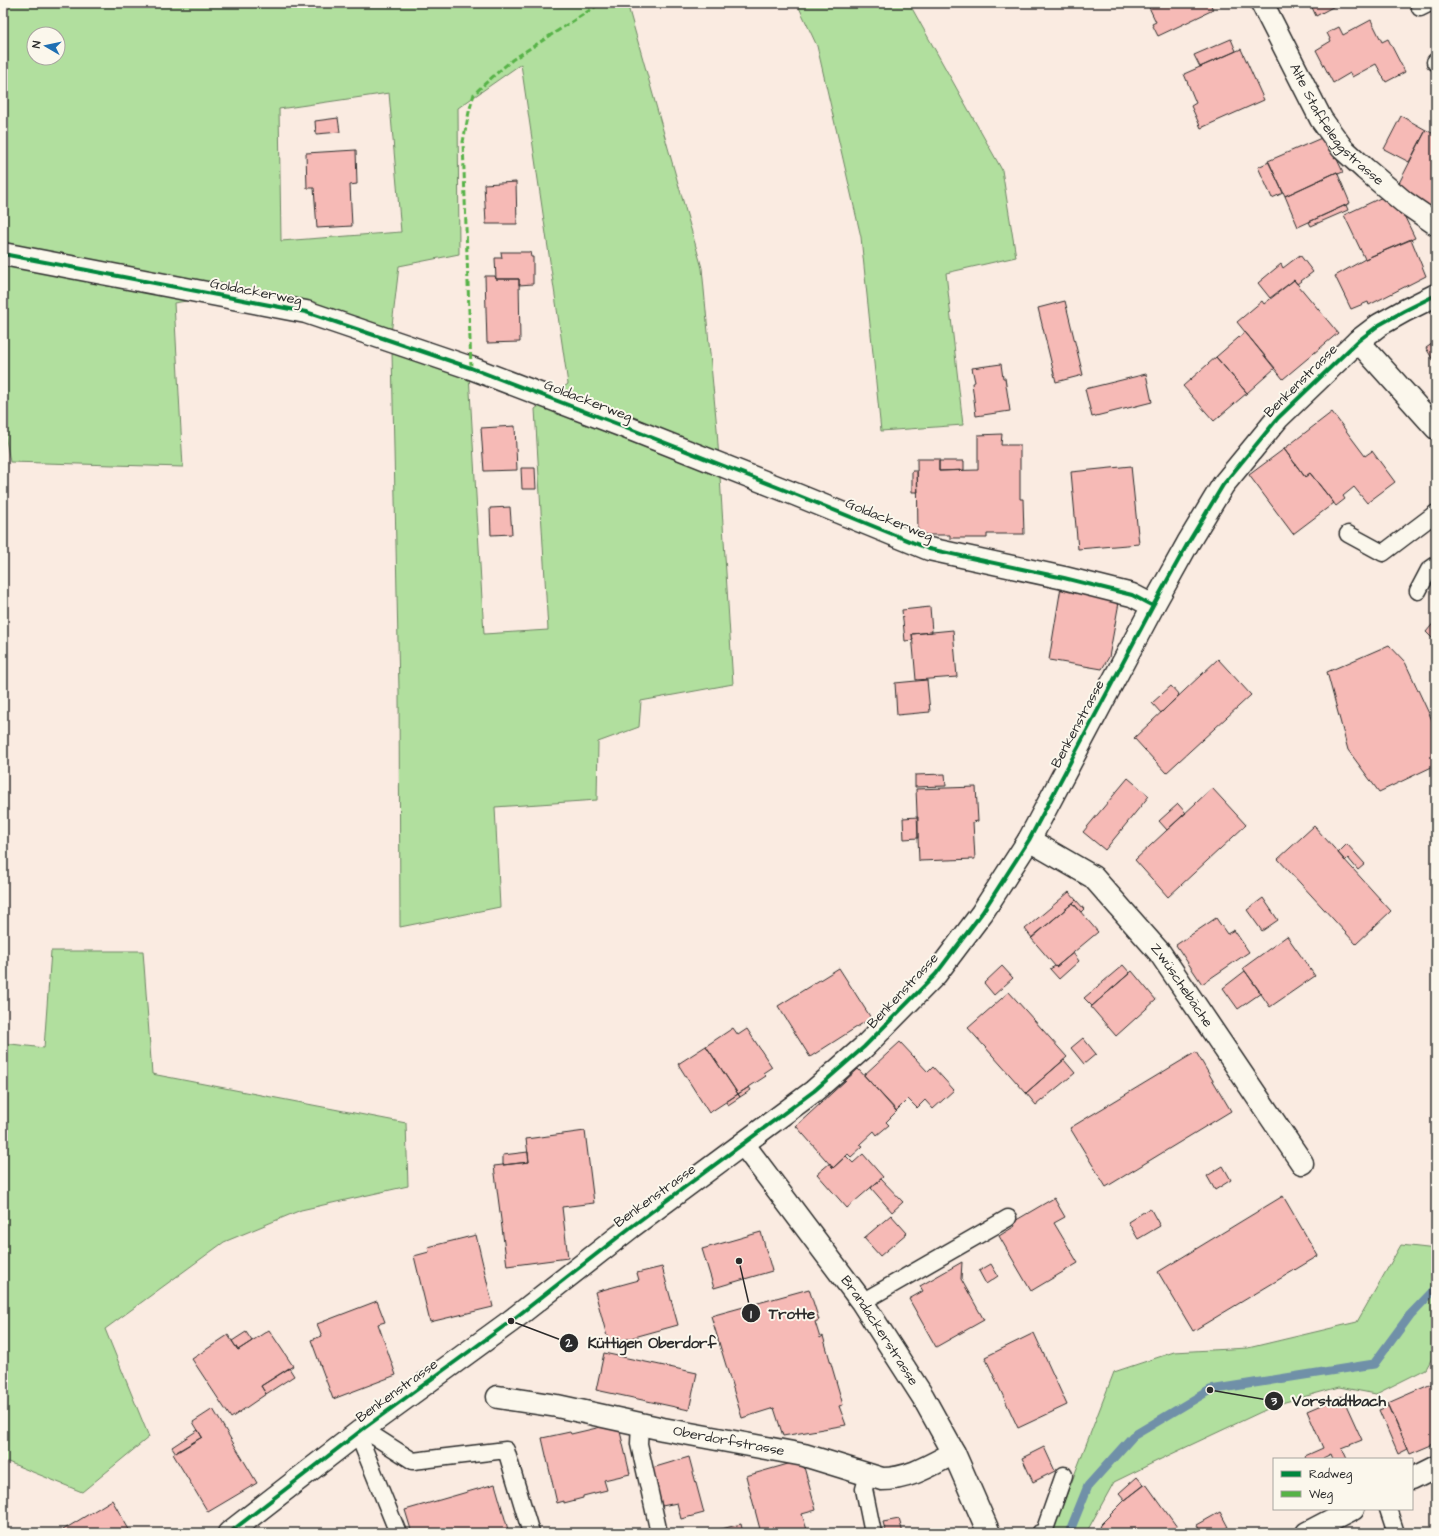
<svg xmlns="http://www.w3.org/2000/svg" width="1439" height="1536" viewBox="0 0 1439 1536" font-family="'Architects Daughter',sans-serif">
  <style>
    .green { fill: #b1df9e; stroke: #6e8564; fill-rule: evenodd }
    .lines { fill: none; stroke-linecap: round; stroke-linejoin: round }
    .stream { stroke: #6f90a8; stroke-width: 9 }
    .building { fill: #f6bab6; stroke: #2b2b2b }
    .service-casing { stroke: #2b2b2b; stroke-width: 19 }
    .minor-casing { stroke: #2b2b2b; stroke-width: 25 }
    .tertiary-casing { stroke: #2b2b2b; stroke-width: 25 }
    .service { stroke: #fbf7ec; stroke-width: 16 }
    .minor { stroke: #fbf7ec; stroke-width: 22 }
    .tertiary { stroke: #fbf7ec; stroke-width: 22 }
    .quiet { stroke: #56b246; stroke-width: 3; stroke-dasharray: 6 3; stroke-linecap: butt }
    .cycleway-casing { stroke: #fbf7ec; stroke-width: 6 }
    .cycleway { stroke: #00873e; stroke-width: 4 }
    .labels { text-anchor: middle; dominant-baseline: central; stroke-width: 4; stroke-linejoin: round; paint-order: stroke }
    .street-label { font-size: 14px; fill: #2b2b2b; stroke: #fbf7ec }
    .leader { fill: none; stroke: #2b2b2b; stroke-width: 1.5 }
    .callout-dot { fill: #2b2b2b; stroke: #fbf7ec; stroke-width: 1.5 }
    .mark-label { font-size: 12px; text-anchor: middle; font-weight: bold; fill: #fff }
    .callout-label { font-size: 15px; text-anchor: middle; font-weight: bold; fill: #2b2b2b; stroke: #fbf7ec; stroke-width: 4; stroke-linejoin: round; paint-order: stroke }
  </style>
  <rect width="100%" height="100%" fill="#faebe1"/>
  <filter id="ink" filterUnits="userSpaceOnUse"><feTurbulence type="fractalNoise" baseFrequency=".025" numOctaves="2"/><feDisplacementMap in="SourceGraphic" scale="8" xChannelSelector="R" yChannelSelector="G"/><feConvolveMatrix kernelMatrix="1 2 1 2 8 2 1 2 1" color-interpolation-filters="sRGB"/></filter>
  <g filter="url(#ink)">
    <path class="green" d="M3 3H627L702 268 717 429 733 684 641 701 639 727 598 742 597 800 495 807 500 907 400 927 399 691 392 352 469 374 484 634 548 630 535 409 568 384 521 64 458 108 459 254 399 266 391 334 250 291 174 303 183 467 10 462 3 423ZM34 34H58V58H34ZM389 93 401 232 281 241 279 109Z
      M797 3H909L1002 170 1016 257 946 273 963 425 881 431 861 237 817 46Z
      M51 951H143L152 1074 406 1123 408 1186 301 1210 224 1242 105 1329 149 1437 82 1492 3 1460V1043L44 1048Z
      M1401 1245 1436 1249V1351L1426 1369 1376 1394 1339 1387 1278 1404 1163 1458 1114 1482 1086 1533H1052L1114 1372 1174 1352 1248 1348 1357 1322Z"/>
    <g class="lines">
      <path class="stream" d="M1069 1533 1088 1486 1133 1436 1210 1390 1374 1364 1410 1315 1436 1288"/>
    </g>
    <path class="building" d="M1147 3H1210L1213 10 1158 36 1152 24 1156 22Z
      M1310 3H1340L1316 16Z
      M1371 20 1382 42 1388 39 1405 72 1386 82 1376 64 1352 77 1350 73 1333 83 1316 50 1331 41 1327 33 1339 27 1343 35Z
      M1231 39 1236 51 1200 67 1194 55Z
      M1241 49 1264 100 1201 128 1191 106 1196 103 1184 74Z
      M1401 116 1426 130 1409 162 1384 149Z
      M338 118 340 132 316 134 315 121Z
      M1426 130 1436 135V209L1396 189Z
      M1326 136 1343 172 1338 174 1337 172 1285 196 1268 161Z
      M356 150 357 184 350 185 352 226 317 228 314 188H307L306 153Z
      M1269 162 1283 193 1272 198 1258 167Z
      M1337 172 1350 203 1298 227 1285 196Z
      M516 182 517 224H486L484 184Z
      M1389 194 1399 205 1415 238 1365 259 1344 215Z
      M1346 205 1348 210 1311 226 1309 222Z
      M1411 239 1426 276 1369 305 1368 302 1351 309 1335 276 1365 259Z
      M501 252H530L531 257H533V284L519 285V279H496L495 258H502Z
      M1300 255 1313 272 1297 284 1294 280 1270 298 1258 283 1281 264 1283 268Z
      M485 276H495L496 279H519L520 342 487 343Z
      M1294 280 1338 333 1283 379 1237 322 1262 301 1264 304Z
      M1065 301 1083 375 1056 382 1038 308Z
      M1245 332 1275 368 1247 393 1216 357Z
      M1436 341V365L1426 348Z
      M1216 357 1247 393 1214 421 1183 386Z
      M1001 364 1003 378H1005L1010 411 976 416 972 383 975 382 972 368Z
      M1146 374 1152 402 1092 417 1085 389Z
      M1332 412 1365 456 1372 451 1395 482 1367 503 1354 487 1343 496 1345 499 1336 506 1310 473 1305 477 1284 449Z
      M515 426 517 470 484 471 481 428Z
      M1002 434 1001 445H1020V499H1023L1024 534H987V538H950V535H918L917 459H939V471L978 470V435Z
      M1284 449 1305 477 1310 473 1334 503 1293 534 1249 475Z
      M939 461H964V470L939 471Z
      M1131 466 1139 544 1078 549 1071 472Z
      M521 468H535L536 489H522Z
      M912 471H917L918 492H912Z
      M510 507 512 534 491 535 490 508Z
      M1061 587 1120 597 1109 657 1102 669 1049 660Z
      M930 607 932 632 912 634 913 640 905 641 902 610Z
      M1436 620V642L1426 632Z
      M953 630 957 677 916 680 912 634Z
      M1389 645 1405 662 1432 720 1436 734V765L1379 792 1348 750 1327 672Z
      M1218 659 1251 695 1166 773 1134 738Z
      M927 680 930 712 897 715 895 683Z
      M1171 686 1179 695 1161 713 1152 703Z
      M945 774 946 786 915 787V775Z
      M1128 778 1149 796 1105 850 1083 832Z
      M976 787 978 821 973 822 975 859 919 861 916 789Z
      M1212 788 1246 825 1168 897 1135 860Z
      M1178 804 1186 813 1167 830 1159 821Z
      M918 817V838L904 839 903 818Z
      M1314 826 1391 911 1356 944 1278 859Z
      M1347 844 1365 864 1358 870 1348 858 1345 861 1338 853Z
      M1069 892 1076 900 1032 938 1025 929Z
      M1263 898 1278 920 1262 931 1247 910Z
      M1076 900 1084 909 1081 912 1073 903Z
      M1073 903 1098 932 1056 967 1031 938Z
      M1216 918 1227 934 1234 930 1249 952 1202 984 1176 945Z
      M1287 936 1315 976 1270 1007 1243 968Z
      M1073 953 1079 961 1059 979 1050 969 1055 966 1056 967Z
      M1123 965 1130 973 1092 1006 1084 998Z
      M1002 966 1013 978 994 995 984 983Z
      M839 968 871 1018 810 1057 778 1006Z
      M1132 971 1156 1000 1116 1036 1091 1007Z
      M1245 971 1261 993 1238 1009 1223 988Z
      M1009 992 1067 1057 1026 1093 968 1028Z
      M733 1028 738 1035 747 1029 772 1067 763 1073 766 1076 738 1094 706 1046Z
      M1083 1038 1096 1054 1084 1064 1071 1048Z
      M900 1042 928 1072 933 1067 954 1090 933 1109 925 1100 917 1108 908 1099 896 1111 864 1075Z
      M706 1046 738 1094 709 1113 678 1064Z
      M1196 1052 1231 1111 1106 1187 1070 1128Z
      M1064 1060 1075 1073 1036 1105 1026 1093Z
      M858 1069 897 1111 886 1122 889 1125 877 1135 874 1131 860 1144 863 1146 851 1157 848 1154 833 1168 796 1126Z
      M749 1087 751 1090 740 1097 738 1094Z
      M738 1094 740 1097 728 1105 726 1102Z
      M585 1131 594 1203 562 1207 568 1258 507 1266 494 1166 529 1162 526 1139Z
      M528 1152 529 1162 503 1165V1155Z
      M863 1154 883 1177 847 1208 817 1174 830 1163 833 1168 846 1156 853 1163Z
      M1223 1166 1231 1180 1215 1190 1207 1176Z
      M881 1179 903 1202 892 1212 871 1188Z
      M1283 1196 1318 1256 1193 1331 1158 1272Z
      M1054 1198 1065 1217 1054 1223 1078 1263 1031 1291 999 1236 1015 1226 1013 1222Z
      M1150 1208 1160 1226 1138 1239 1128 1222Z
      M891 1215 907 1233 880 1256 864 1238Z
      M761 1232 772 1271 714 1288 702 1249Z
      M476 1235 493 1307 430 1322 414 1256 429 1252 428 1247Z
      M962 1262 961 1279 984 1320 936 1347 909 1299 923 1291 920 1286Z
      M991 1264 998 1276 986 1284 979 1271Z
      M662 1267 678 1325 609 1344 595 1292 639 1280 637 1273Z
      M809 1289 819 1320 815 1322 820 1338 823 1336 843 1405 839 1406 846 1425 783 1436 774 1408 742 1418 711 1316Z
      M377 1301 385 1322 378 1324 396 1375 333 1399 311 1340 322 1336 317 1324Z
      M269 1330 293 1366 261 1386 266 1394 231 1418 192 1359 228 1335 238 1350Z
      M246 1332 252 1341 238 1350 232 1341Z
      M1034 1333 1067 1405 1018 1428 985 1357Z
      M604 1353 697 1373 689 1410 596 1390Z
      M289 1368 294 1376 266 1394 261 1386Z
      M1436 1382V1443L1410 1454 1388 1403Z
      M1342 1396 1362 1440 1342 1448 1347 1459H1333L1331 1454 1323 1458V1459H1306L1305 1456 1323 1448 1307 1411Z
      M1389 1406 1408 1449 1398 1454 1379 1410Z
      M213 1409 257 1483 208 1512 173 1454 202 1437 193 1422Z
      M618 1423 630 1474 604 1480 607 1490 583 1496V1498L564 1503V1501L557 1503 542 1438 570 1432 571 1434Z
      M198 1430 202 1437 176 1453 172 1447Z
      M1044 1447 1055 1471 1033 1482 1022 1458Z
      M689 1457 704 1513 681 1519 677 1503 662 1506 652 1468Z
      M802 1460 816 1510 802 1514 808 1533H761L746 1476Z
      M1137 1477 1144 1485 1125 1500 1119 1493Z
      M495 1484 509 1533H412L405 1510Z
      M1146 1484 1177 1527 1169 1533H1097L1100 1525 1125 1500Z
      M112 1500 131 1533H58Z
      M1220 1512 1228 1527 1217 1533H1201L1197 1525Z
      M899 1519 903 1533H886L883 1522Z
      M741 1524 743 1533H706Z"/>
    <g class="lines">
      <g class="service-casing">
        <path id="service" d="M1420 8 1430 3
          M1435 62 1436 61
          M1348 534 1383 553 1436 513
          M1418 591 1429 570 1436 565
          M862 1302 1008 1218
          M640 1424 639 1444 659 1533
          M363 1429 413 1461 506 1450 531 1533
          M358 1434 398 1533
          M868 1475 864 1489 873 1533
          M1388 1509 1396 1533
          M1040 1533 1044 1532 1064 1475"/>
      </g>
      <g class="minor-casing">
        <g id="minor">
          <path id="s1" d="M1262 3 1321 119 1342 148 1365 169 1404 202 1436 224"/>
          <path d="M3 254 306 312 471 368 623 426 797 495 929 549 1064 578 1132 595 1153 606"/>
          <path d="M1358 341 1436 428"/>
          <path id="s2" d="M1029 840 1093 877 1160 953 1302 1163"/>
          <path id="s3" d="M744 1145 862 1302 923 1397 954 1453 989 1533"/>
          <path id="s4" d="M498 1397 557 1406 663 1429 804 1455 882 1479C909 1479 931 1465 954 1453"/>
          <path d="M1412 1479 1436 1467"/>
          <path d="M1307 1533 1353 1509"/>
        </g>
      </g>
      <g class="tertiary-casing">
        <path id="tertiary" d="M229 1533 363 1429 511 1321 631 1227 814 1091 864 1047 936 974 982 913 1029 840 1153 606 1188 543 1223 485 1278 418 1358 341 1379 325 1404 311 1436 295"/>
      </g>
      <use href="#service" class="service"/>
      <use href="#minor" class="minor"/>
      <use href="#tertiary" class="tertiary"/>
      <path class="quiet" d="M3 44 6 49 3 116
        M471 368 463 142 469 112 474 94 489 80 512 60 601 3"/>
      <g class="cycleway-casing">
        <path id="cycleway" d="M3 254 306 312 471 368 623 426 797 495 929 549 1064 578 1132 595 1153 606
          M229 1533 363 1429 511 1321 631 1227 814 1091 864 1047 936 974 982 913 1029 840 1153 606 1188 543 1223 485 1278 418 1358 341 1379 325 1404 311 1436 295"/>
      </g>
      <use href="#cycleway" class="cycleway"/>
    </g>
  </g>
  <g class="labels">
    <g class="street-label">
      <text stroke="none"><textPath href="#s1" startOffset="144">Alte Staffeleggstrasse</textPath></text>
      <text transform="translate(256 292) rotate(11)">Goldackerweg</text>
      <text transform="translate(1301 381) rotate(-45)">Benkenstrasse</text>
      <text transform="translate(588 401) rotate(21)">Goldackerweg</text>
      <text transform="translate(889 520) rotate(22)">Goldackerweg</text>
      <text transform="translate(1078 724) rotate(-62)">Benkenstrasse</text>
      <text stroke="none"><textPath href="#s2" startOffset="214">Zwüschebäche</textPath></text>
      <text transform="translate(903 991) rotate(-47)">Benkenstrasse</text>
      <text transform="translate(655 1196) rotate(-36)">Benkenstrasse</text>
      <text stroke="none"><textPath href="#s3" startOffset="230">Brandackerstrasse</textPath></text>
      <text transform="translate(397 1391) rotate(-36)">Benkenstrasse</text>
      <text stroke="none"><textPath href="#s4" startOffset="235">Oberdorfstrasse</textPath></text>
    </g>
  </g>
  <path class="leader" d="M739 1261L751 1313M511 1321L569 1343M1210 1390L1274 1401"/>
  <g class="callout-dot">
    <circle cx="739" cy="1261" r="4"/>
    <circle cx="511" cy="1321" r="4"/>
    <circle cx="1210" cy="1390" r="4"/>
    <circle cx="751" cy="1313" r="10"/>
    <circle cx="569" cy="1343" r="10"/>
    <circle cx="1274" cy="1401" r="10"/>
  </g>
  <g class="mark-label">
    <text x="751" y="1318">1</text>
    <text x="569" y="1347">2</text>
    <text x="1274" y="1405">3</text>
  </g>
  <g class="callout-label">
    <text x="792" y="1319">Trotte</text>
    <text x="652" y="1348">Küttigen Oberdorf</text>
    <text x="1339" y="1406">Vorstadtbach</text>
  </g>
  <rect width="1439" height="1536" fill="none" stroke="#fbf7ec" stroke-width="16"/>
  <rect x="8" y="8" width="1423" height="1520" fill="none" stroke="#2b2b2b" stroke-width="1.5" filter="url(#ink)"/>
  <rect x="1273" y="1458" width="140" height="52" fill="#fbf7ec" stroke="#a8a59f"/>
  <rect x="1281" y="1471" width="20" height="6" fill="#00873e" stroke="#a8a59f"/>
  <text x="1309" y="1478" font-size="12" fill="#2b2b2b">Radweg</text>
  <rect x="1281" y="1491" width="20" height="6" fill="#56b246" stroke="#a8a59f"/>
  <text x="1309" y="1498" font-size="12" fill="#2b2b2b">Weg</text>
  <g transform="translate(46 46) rotate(279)"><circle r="19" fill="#fbf7ec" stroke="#a8a59f"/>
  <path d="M0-3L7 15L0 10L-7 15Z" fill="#1f6fb2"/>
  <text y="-6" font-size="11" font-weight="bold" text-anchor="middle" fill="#2b2b2b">N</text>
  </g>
</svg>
